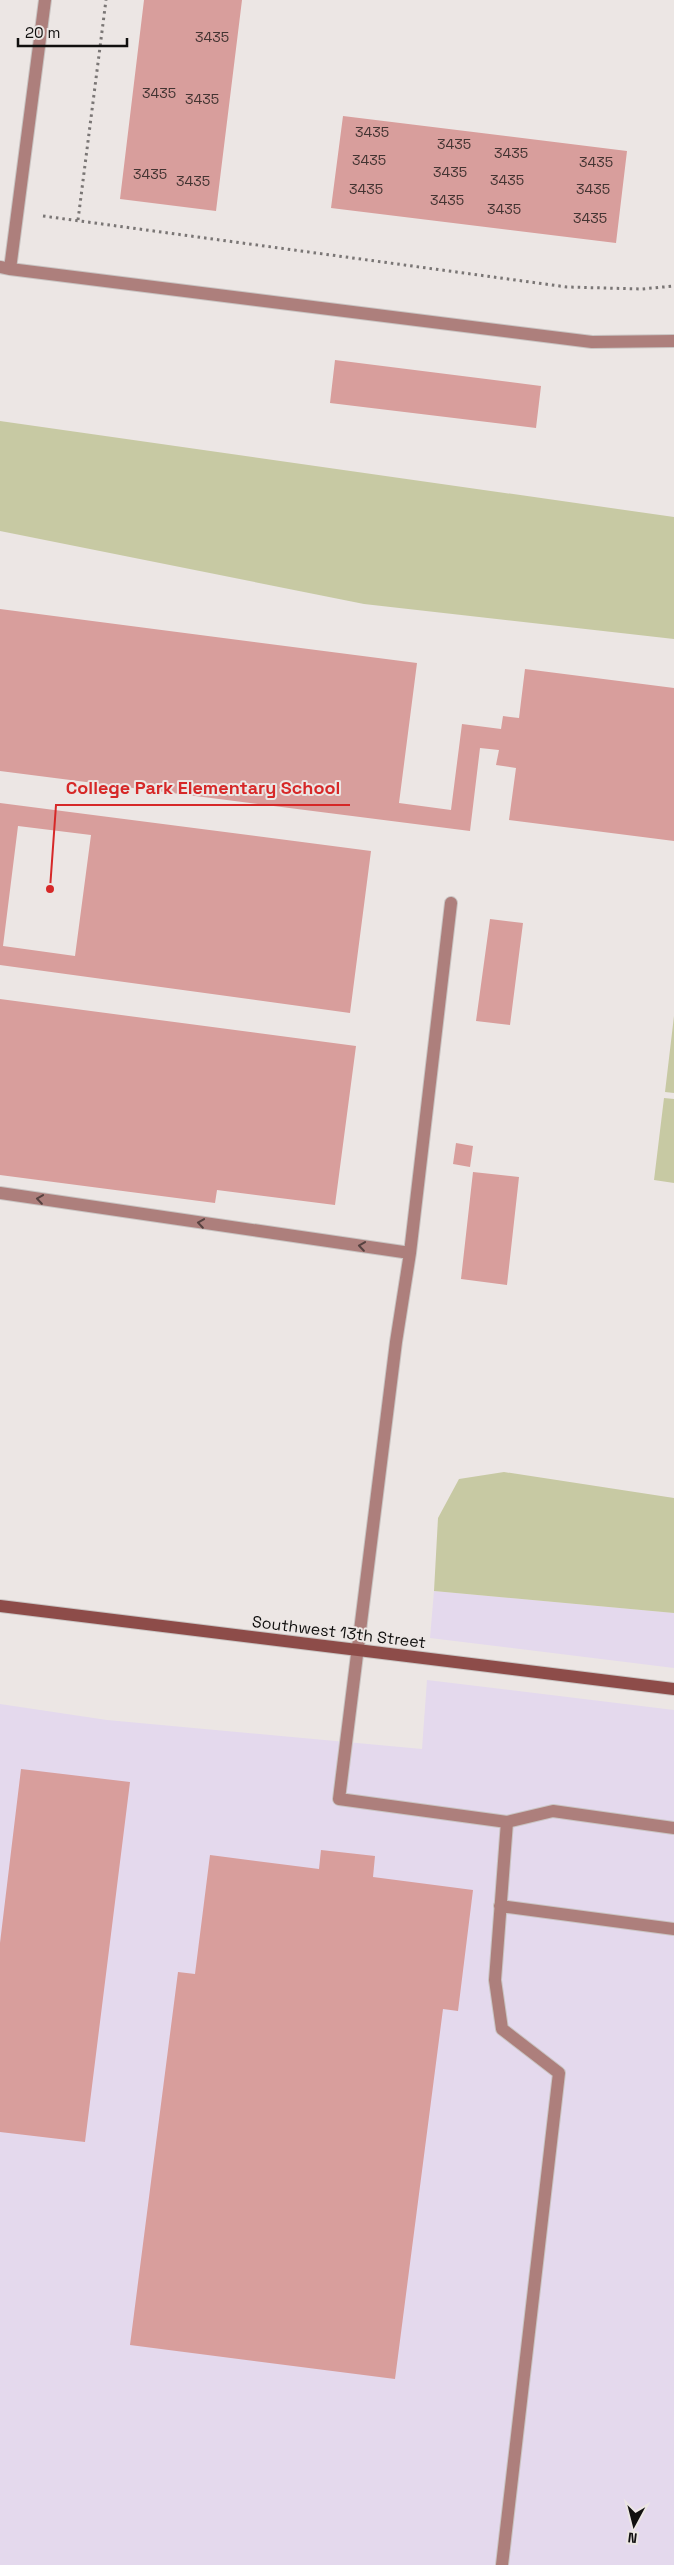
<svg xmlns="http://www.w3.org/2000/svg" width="674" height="2565" viewBox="0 0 674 2565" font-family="'Space Grotesk',sans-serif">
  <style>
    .commercial { fill: #e4d9ed }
    .green { fill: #c7c9a3 }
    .building { fill: #d89e9c; fill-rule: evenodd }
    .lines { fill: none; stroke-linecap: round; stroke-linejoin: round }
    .lane-casing { stroke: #c9c4c2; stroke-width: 14 }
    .secondary-casing { stroke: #c9c4c2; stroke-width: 14 }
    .path { stroke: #7a7675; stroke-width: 3; stroke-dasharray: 2.5 4; stroke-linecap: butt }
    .lane { stroke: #ad7f7c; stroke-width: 12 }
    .secondary { stroke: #8d4c49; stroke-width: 12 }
    .oneway { stroke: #574240 }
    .labels { text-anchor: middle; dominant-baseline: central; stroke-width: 4; stroke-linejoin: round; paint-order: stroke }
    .number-label { font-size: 14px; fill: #433432 }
    .street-label { font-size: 16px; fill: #11100f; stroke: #ece6e4 }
    .leader { fill: none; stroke: #d62828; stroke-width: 2 }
    .callout-dot { fill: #d62828; stroke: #ece6e4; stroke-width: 2 }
    .callout-label { font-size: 18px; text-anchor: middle; font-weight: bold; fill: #d62828; stroke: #ece6e4; stroke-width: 4; stroke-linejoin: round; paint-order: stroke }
  </style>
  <rect width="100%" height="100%" fill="#ece6e4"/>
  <path class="commercial" d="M434 1591 674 1613V1668L430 1638Z
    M427 1680 674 1710V2565H0V1704L107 1720 422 1749Z"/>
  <path class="green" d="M0 421 674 517V639L364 604 0 531Z
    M674 1016V1093L665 1092Z
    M664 1098 674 1099V1183L654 1180Z
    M504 1472 674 1498V1613L434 1591 438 1518 459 1479Z"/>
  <path class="building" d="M144 0H242L216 211 120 199Z
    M343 116 627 151 616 243 331 208Z
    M335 360 541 386 536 428 330 403Z
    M0 609 417 663 399 803 451 810 462 724 501 729 503 716 519 718 525 669 674 688V841L509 820 516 768 496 765 499 750 480 748 470 831 0 771Z
    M0 803 371 851 350 1013 0 965ZM18 826 91 835 75 956 3 946Z
    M490 919 523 923 510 1025 476 1021Z
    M0 999 356 1046 335 1205 217 1190 215 1203 0 1175Z
    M456 1143 473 1146 470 1167 453 1164Z
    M473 1172 519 1177 507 1285 461 1279Z
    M21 1769 130 1782 85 2142 0 2132V1943Z
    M321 1850 375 1856 373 1877 473 1890 458 2011 443 2009 395 2379 130 2345 178 1972 195 1974 210 1855 319 1869Z"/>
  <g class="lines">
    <g class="lane-casing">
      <path id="lane" d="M0 267 10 269 45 0
        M10 269 592 342 674 341
        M451 903 410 1253 396 1342 339 1799 507 1822 495 1980 502 2029 559 2073 502 2565
        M0 1193 410 1253
        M507 1822 553 1811 674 1828
        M500 1906 674 1929"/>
    </g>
    <g class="secondary-casing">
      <path id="secondary" d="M0 1606 674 1689"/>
    </g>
    <path class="path" d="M43 216 567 287 642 289 674 286
      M78 220 106 0"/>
    <use href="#lane" class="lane"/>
    <use href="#secondary" class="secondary"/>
  </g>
  <defs><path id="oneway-chevron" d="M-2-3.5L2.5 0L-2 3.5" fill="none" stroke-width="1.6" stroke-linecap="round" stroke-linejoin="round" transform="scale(1.25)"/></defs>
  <g class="oneway">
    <use href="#oneway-chevron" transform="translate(40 1199) rotate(-172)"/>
    <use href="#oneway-chevron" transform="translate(201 1223) rotate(-172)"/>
    <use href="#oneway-chevron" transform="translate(362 1246) rotate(-172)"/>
  </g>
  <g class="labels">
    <g class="number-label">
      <text x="212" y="37">3435</text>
      <text x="159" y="93">3435</text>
      <text x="202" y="99">3435</text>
      <text x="372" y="132">3435</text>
      <text x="454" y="144">3435</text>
      <text x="511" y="153">3435</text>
      <text x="369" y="160">3435</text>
      <text x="596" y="162">3435</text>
      <text x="450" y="172">3435</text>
      <text x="150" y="174">3435</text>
      <text x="507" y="180">3435</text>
      <text x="193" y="181">3435</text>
      <text x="366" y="189">3435</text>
      <text x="593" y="189">3435</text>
      <text x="447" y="200">3435</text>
      <text x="504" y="209">3435</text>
      <text x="590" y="218">3435</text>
    </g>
    <g class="street-label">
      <text transform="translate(339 1632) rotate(7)">Southwest 13th Street</text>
    </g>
  </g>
  <path class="leader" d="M50 889L56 805H350"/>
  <circle class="callout-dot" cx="50" cy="889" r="5"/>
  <g class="callout-label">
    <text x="203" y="794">College Park Elementary School</text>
  </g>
  <g transform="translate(634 2525) rotate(187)" stroke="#ece6e4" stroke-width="4" paint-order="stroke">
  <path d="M0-4L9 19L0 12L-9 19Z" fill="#11100f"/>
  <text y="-8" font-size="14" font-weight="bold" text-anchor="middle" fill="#11100f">N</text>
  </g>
  <path d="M18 38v8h109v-8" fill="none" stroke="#11100f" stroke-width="2.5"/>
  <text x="25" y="38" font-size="15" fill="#11100f" stroke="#ece6e4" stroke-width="4" paint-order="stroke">20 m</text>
</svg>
